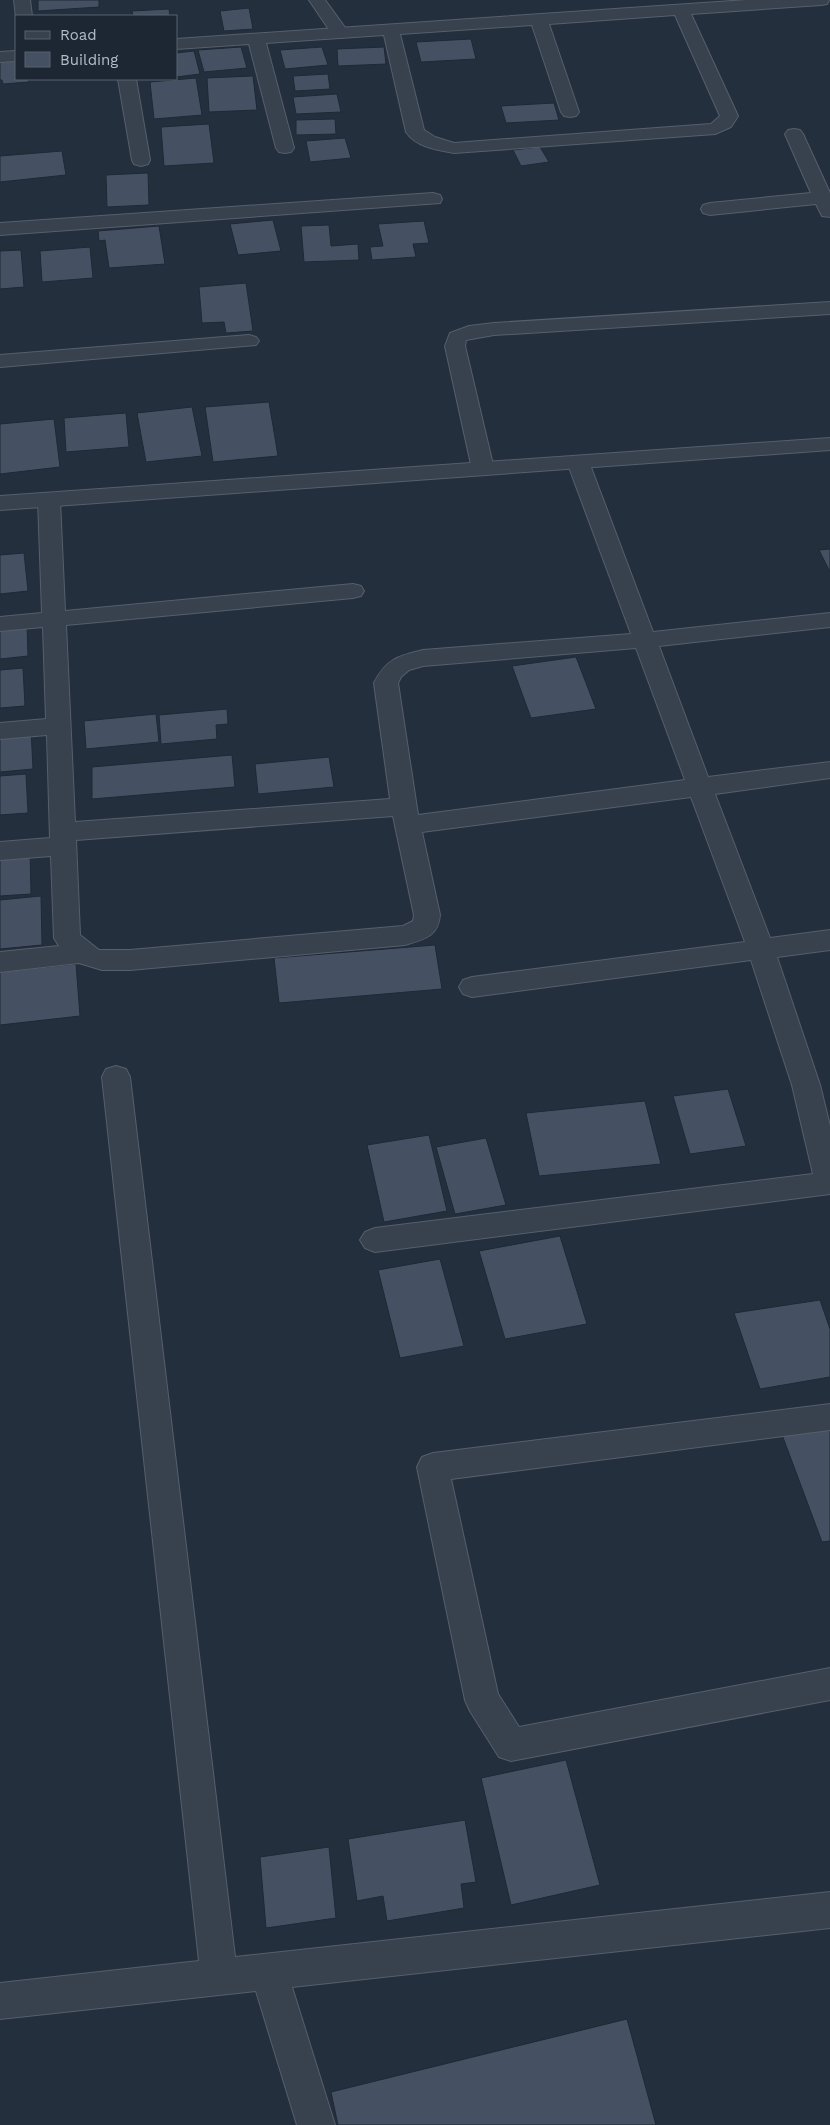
<svg xmlns="http://www.w3.org/2000/svg" width="830" height="2125" viewBox="0 0 830 2125" font-family="'Work Sans',sans-serif">
  <style>
    .building { fill: #455162; stroke: #1f2835 }
    .lines { fill: none; stroke-linecap: round; stroke-linejoin: round }
    .service-casing { stroke: #565f6c; stroke-width: 2 }
    .minor-casing { stroke: #565f6c; stroke-width: 2 }
    .tertiary-casing { stroke: #565f6c; stroke-width: 2 }
    .service { fill: #38414e; fill-rule: evenodd }
    .minor { fill: #38414e; fill-rule: evenodd }
    .tertiary { fill: #38414e; fill-rule: evenodd }
  </style>
  <rect width="100%" height="100%" fill="#242f3e"/>
  <path class="building" d="M38 0H99V7L38 11Z
    M249 8 253 29 224 31 220 11Z
    M169 9 170 16H133L132 11Z
    M471 39 476 59 421 62 416 42Z
    M241 47 247 68 204 72 198 50Z
    M322 47 328 65 285 69 280 50Z
    M384 47 386 64 338 66 337 49Z
    M194 51 200 74 176 77V53Z
    M16 60V79H28L29 82 3 84 2 80H0V62Z
    M328 74 330 89 295 91 293 76Z
    M253 76 257 110 209 112 207 78Z
    M196 78 202 115 154 119 150 82Z
    M337 94 341 112 296 114 293 97Z
    M554 103 559 120 506 123 501 106Z
    M335 119 336 134 296 135V120Z
    M209 124 214 163 164 166 161 127Z
    M345 138 351 158 310 162 306 141Z
    M540 147 549 162 521 166 513 150Z
    M62 151 66 175 0 182V156Z
    M148 173 149 205 107 207 106 175Z
    M273 220 281 251 238 255 230 224Z
    M424 221 429 243 413 244 416 257 372 260 370 247 383 246 378 224Z
    M329 225 331 246 358 244 359 260 304 262 301 226Z
    M159 226 165 264 109 268 105 240 99 241 98 231Z
    M90 247 93 278 42 282 40 251Z
    M21 250 24 287 0 289V251Z
    M246 283 253 331 226 333 224 322 202 323 199 287Z
    M269 402 278 456 213 462 205 407Z
    M192 407 202 456 146 462 137 413Z
    M126 413 129 447 66 452 64 418Z
    M54 419 60 467 0 474V424Z
    M830 549V572L819 550Z
    M24 553 28 591 0 594V555Z
    M27 625 28 656 0 659V627Z
    M576 657 596 709 531 718 512 666Z
    M23 668 25 706 0 708V670Z
    M227 709 228 724 216 725 217 739 161 744 159 715Z
    M156 714 159 742 86 749 84 721Z
    M31 729 33 769 0 772V732Z
    M232 755 235 787 92 799V767Z
    M329 757 334 787 258 794 255 764Z
    M26 774 28 813 0 815V776Z
    M30 851 31 894 0 896V853Z
    M41 896 42 945 0 949V900Z
    M435 945 442 989 279 1003 274 958Z
    M76 964 80 1016 0 1025V972Z
    M728 1089 746 1146 690 1154 673 1096Z
    M645 1101 661 1164 539 1176 526 1113Z
    M429 1135 447 1211 384 1222 367 1145Z
    M486 1138 506 1205 455 1214 436 1147Z
    M560 1236 587 1324 505 1339 479 1251Z
    M440 1259 464 1346 400 1358 378 1270Z
    M820 1300 830 1329V1377L760 1389 734 1313Z
    M830 1422V1541L822 1542 781 1432Z
    M566 1760 600 1885 511 1905 481 1778Z
    M465 1820 476 1882 461 1884 464 1908 387 1921 383 1896 357 1901 348 1839Z
    M329 1847 336 1918 266 1928 260 1857Z
    M627 2019 656 2125H338L331 2092Z"/>
  <g class="lines">
    <g class="service-casing">
      <path id="service" d="M309 0H325L349 33 346 37 340 38 334 37Z"/>
    </g>
    <g class="minor-casing">
      <path id="minor" d="M14 0H30L32 16 16 17Z
        M747 0H829L827 4 821 5 691 14 738 116 731 127 715 134 454 153C437 150 416 147 406 132L384 35 266 43 294 148 291 152 285 153 279 152 276 148 249 44 176 49V39ZM675 15 720 116 711 124 454 143 435 137 424 130 400 34 532 25 561 112 564 116 570 117 576 116 579 112 549 24Z
        M16 51V61L0 62V52Z
        M118 79H136L150 160 148 164 141 166 134 164 132 160Z
        M794 129 800 130 803 134 830 193V217L822 216 816 204 710 215 703 213 701 209 703 205 710 203 811 193 785 134 788 130Z
        M433 193 440 195 442 199 440 203 0 235V223Z
        M830 302V314L494 335 466 340 465 346 494 469 491 474 483 475 475 474 472 469 445 346 450 333 469 326 494 323Z
        M249 335 256 337 259 341 256 345 0 367V355Z
        M578 456 586 457 589 462 653 632 830 613V627L659 646 708 777 830 762V778L715 794 770 938 830 930V950L777 957 820 1085 830 1126V1194L375 1252 365 1248 360 1240 365 1232 375 1228 813 1174 792 1085 751 960 472 997 463 994 459 987 463 980 472 977 745 942 691 797 422 832 440 915C438 937 424 939 405 945L130 970H102L79 963 0 972V952L59 946 54 938 51 856 0 860V842L50 838 47 735 0 739V723L46 719 43 627 0 631V617L42 613 38 500 41 495 49 493 57 495 60 500 65 611 353 584 361 586 364 591 361 596 353 598 66 625 75 822 390 799 374 683C386 659 398 656 423 650L631 634 567 462 570 457ZM636 648 685 780 418 815 398 683 401 677 409 670 423 666ZM393 816 414 915 413 921 403 926 130 950H99L80 935 76 840Z
        M116 1066 126 1069 130 1077 235 1957 830 1892V1928L292 1987 335 2125H297L256 1991 0 2019V1983L199 1961 102 1077 106 1069Z
        M830 1404V1430L451 1479 498 1694 519 1727 830 1668V1700L511 1761 499 1757 470 1711 465 1700 417 1467 422 1457 433 1453Z"/>
    </g>
    <g class="tertiary-casing">
      <path id="tertiary" d="M830 438V450L0 510V496Z"/>
    </g>
    <use href="#service" class="service"/>
    <use href="#minor" class="minor"/>
    <use href="#tertiary" class="tertiary"/>
  </g>
  <rect x="15" y="15" width="162" height="65" fill="#1d2633" stroke="#59626f"/>
  <rect x="25" y="31" width="25" height="8" fill="#38414e" stroke="#59626f"/>
  <text x="60" y="40" font-size="15" fill="#b4bcc9">Road</text>
  <rect x="25" y="52" width="25" height="15" fill="#455162" stroke="#59626f"/>
  <text x="60" y="65" font-size="15" fill="#b4bcc9">Building</text>
</svg>
